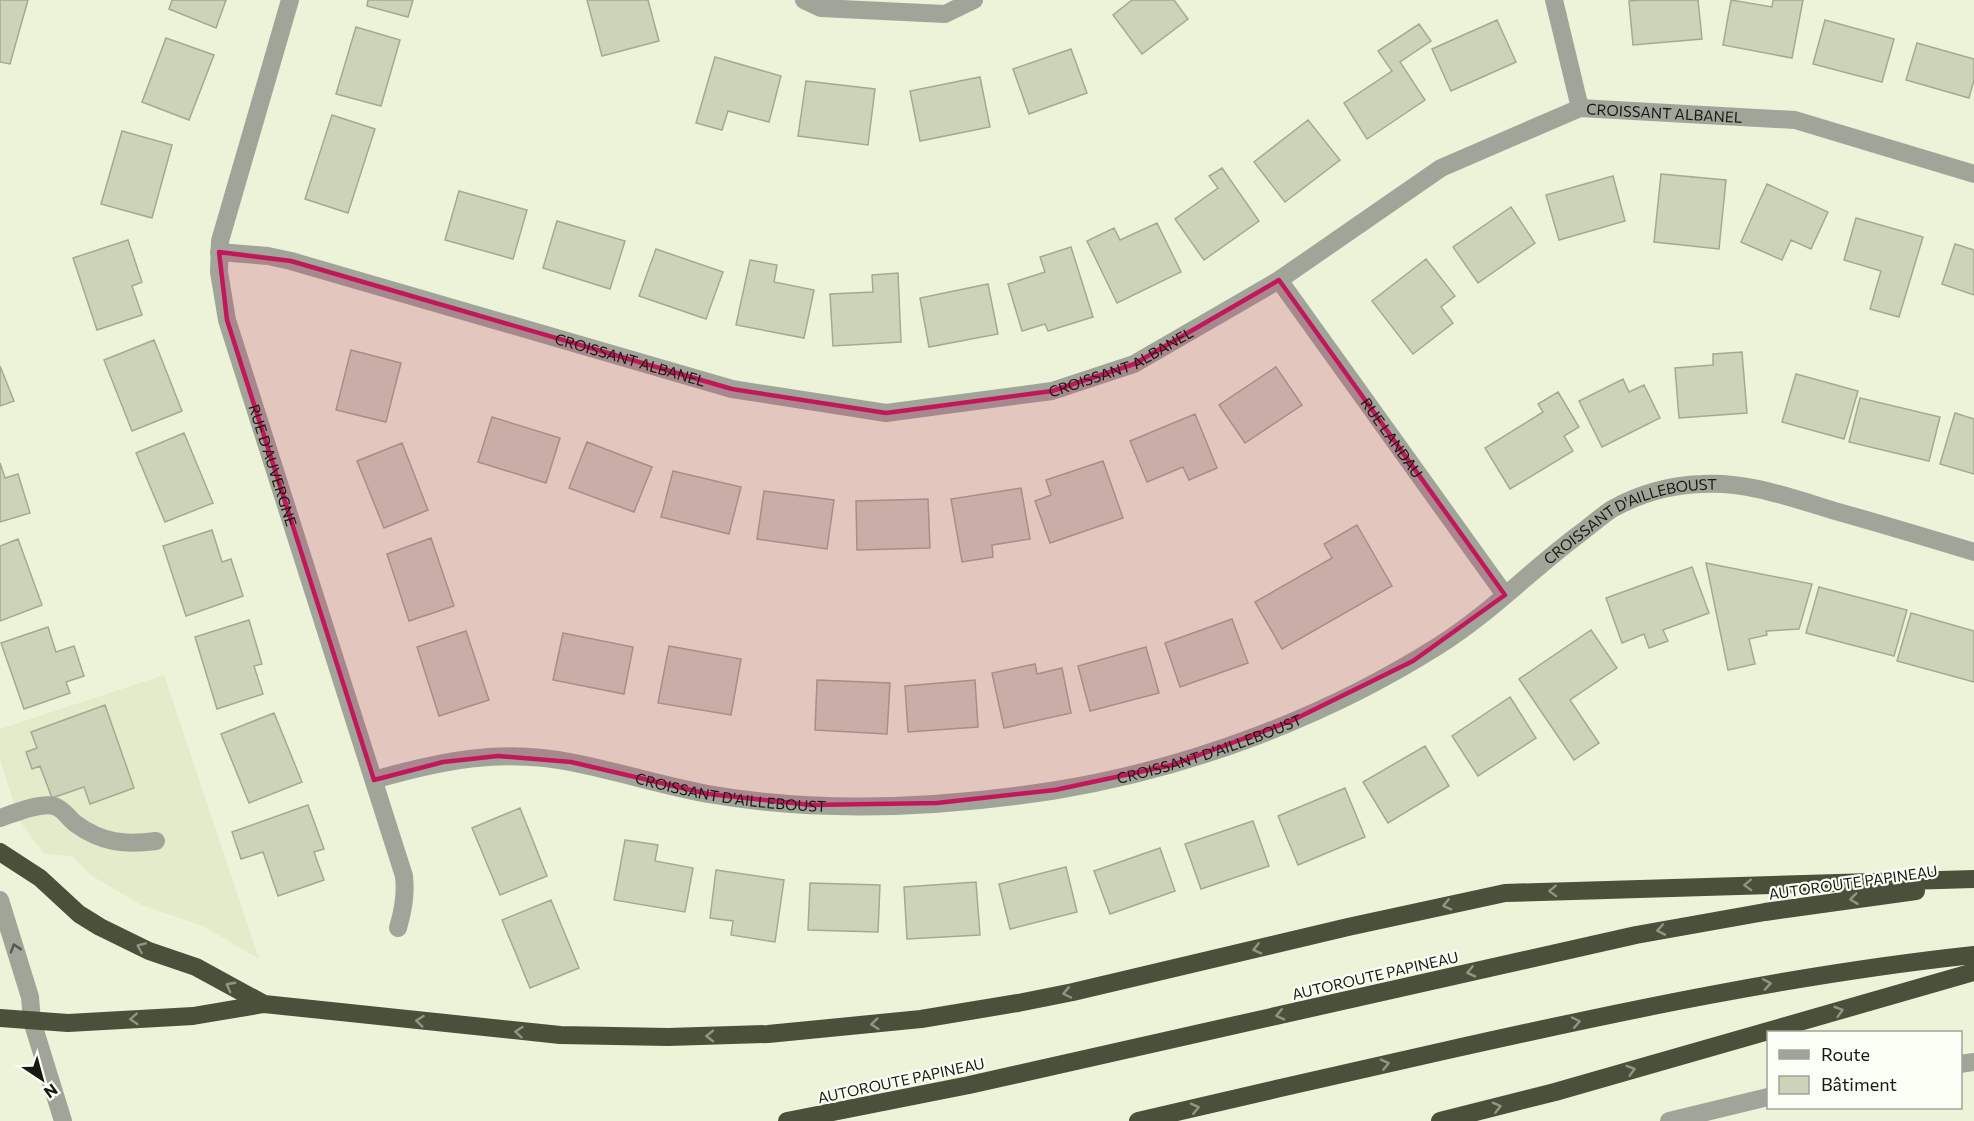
<svg xmlns="http://www.w3.org/2000/svg" width="1974" height="1121" viewBox="0 0 1974 1121" font-family="Commissioner,sans-serif">
  <style>
    .built { fill: #e3ecca }
    .building { fill: #ccd3b9; stroke: #a3aa91; stroke-width: 1.5 }
    .lines { fill: none; stroke-linecap: round; stroke-linejoin: round }
    .minor { stroke: #a1a499; stroke-width: 18 }
    .highway { stroke: #4b503a; stroke-width: 18 }
    .oneway { stroke: #919684 }
    .oneway2 { stroke: #56584e }
    .marked { fill: #c2185b; fill-opacity: 0.2; stroke: #c2185b; stroke-width: 4.5; stroke-linejoin: round }
    .labels { text-anchor: middle; dominant-baseline: central; stroke-width: 4.5; stroke-linejoin: round; paint-order: stroke }
    .street-label { font-size: 15px; fill: #181a11; stroke: #fbfef4 }
  </style>
  <rect width="100%" height="100%" fill="#ecf3d9"/>
  <path class="built" d="M164 675 259 959 203 926 141 905 92 876 72 856 44 854 19 820 0 759V729Z"/>
  <path class="building" d="M0 0H28L10 64 0 62Z
    M172 0H226L216 28 169 9Z
    M368 0H413L408 17 367 6Z
    M587 0H648L659 41 602 56Z
    M1132 0H1174L1188 19 1142 54 1113 15Z
    M1641 0H1698L1702 39 1633 45 1629 1Z
    M1731 0 1772 7 1773 0H1803L1792 58 1723 45Z
    M1497 20 1516 62 1451 91 1432 49Z
    M1825 20 1894 39 1882 82 1813 64Z
    M1419 24 1431 41 1400 62 1425 100 1367 139 1344 103 1392 71 1378 51Z
    M356 27 400 40 381 106 336 94Z
    M166 38 214 55 189 120 142 102Z
    M1917 43 1974 59V80L1969 98 1906 80Z
    M1071 49 1087 93 1029 114 1013 69Z
    M715 57 781 76 769 122 728 111 722 130 696 123Z
    M980 77 990 127 920 141 910 91Z
    M806 81 875 89 868 145 798 136Z
    M332 115 375 129 348 213 305 199Z
    M1308 120 1340 160 1285 202 1254 162Z
    M122 131 172 145 152 218 101 204Z
    M1222 168 1259 221 1204 260 1175 219 1218 188 1209 176Z
    M1661 174 1726 180 1719 249 1654 242Z
    M1613 176 1625 221 1559 240 1546 195Z
    M1767 184 1828 212 1811 249 1791 240 1782 260 1741 242Z
    M459 191 527 210 513 259 445 240Z
    M1511 207 1535 243 1478 283 1453 247Z
    M1856 218 1923 237 1899 317 1870 309 1881 271 1844 260Z
    M557 221 625 241 610 289 543 268Z
    M1157 223 1181 272 1117 303 1087 241 1114 228 1120 240Z
    M128 240 142 282 132 286 142 315 97 330 73 258Z
    M1955 244 1974 250V295L1942 284Z
    M1071 247 1093 317 1048 331 1045 324 1022 331 1008 284 1045 272 1040 257Z
    M656 249 723 272 706 319 639 296Z
    M1426 259 1455 296 1441 307 1453 323 1413 354 1372 301Z
    M750 260 777 265 774 282 814 290 804 338 736 325Z
    M898 273 901 342 833 346 830 294 873 292 872 275Z
    M988 284 998 334 929 347 920 298Z
    M154 340 182 411 132 431 104 360Z
    M351 350 401 363 386 422 336 410Z
    M1742 352 1747 413 1679 418 1675 368 1713 365V354Z
    M0 366 14 401 0 406Z
    M1276 367 1302 405 1245 443 1219 405Z
    M1796 374 1858 391 1844 439 1782 422Z
    M1623 379 1629 392 1644 385 1660 418 1602 447 1579 401Z
    M1558 392 1579 427 1564 436 1573 451 1510 489 1485 448 1543 412 1538 404Z
    M1860 398 1940 417 1929 461 1849 442Z
    M1955 413 1974 419V474L1940 464Z
    M1195 414 1217 468 1189 480 1183 467 1147 482 1130 441Z
    M492 417 560 438 546 483 478 462Z
    M184 433 213 503 165 522 136 453Z
    M587 442 652 467 634 512 569 488Z
    M402 443 428 510 384 528 357 461Z
    M1103 461 1123 518 1050 543 1035 501 1051 495 1046 480Z
    M0 463 5 478 18 474 30 513 0 522Z
    M673 471 741 487 729 534 661 517Z
    M1021 488 1030 539 992 545 993 557 962 562 951 499Z
    M764 491 834 500 827 549 757 539Z
    M928 499 930 548 857 550 856 501Z
    M1357 525 1392 586 1282 649 1255 602 1332 558 1324 544Z
    M212 530 222 562 231 559 243 596 186 616 163 546Z
    M431 538 454 606 409 621 387 554Z
    M18 539 42 605 0 621V546Z
    M1706 563 1812 584 1799 629 1766 631 1767 635 1749 639 1755 664 1728 670Z
    M1692 567 1709 613 1663 630 1668 641 1649 648 1644 634 1622 643 1606 598Z
    M1819 587 1907 610 1894 656 1806 633Z
    M1911 613 1974 631V682L1897 661Z
    M1232 619 1248 663 1180 687 1165 643Z
    M249 620 262 664 254 666 263 694 217 709 195 637Z
    M48 627 56 652 74 646 84 676 66 682 70 693 24 709 1 643Z
    M1591 630 1617 668 1570 700 1599 743 1574 760 1519 679Z
    M466 631 489 700 439 716 417 647Z
    M563 633 633 647 624 694 553 680Z
    M669 646 741 659 731 715 658 703Z
    M1146 647 1159 693 1090 711 1078 666Z
    M1035 664 1037 674 1062 668 1071 713 1004 728 992 673Z
    M817 680 890 683 887 734 815 730Z
    M975 680 978 727 908 732 905 686Z
    M1510 697 1536 738 1478 776 1452 736Z
    M105 705 134 788 90 804 84 787 52 798 40 766 32 769 26 752 37 748 31 732Z
    M274 713 302 782 249 803 221 734Z
    M1425 746 1449 786 1388 823 1363 782Z
    M1345 788 1365 837 1298 865 1278 816Z
    M308 805 324 849 314 852 324 880 278 896 263 852 241 859 232 832Z
    M520 808 547 876 500 895 472 828Z
    M1253 821 1269 866 1201 889 1185 844Z
    M625 840 658 845 655 861 693 868 685 912 614 900Z
    M1160 848 1175 891 1110 914 1094 871Z
    M1066 867 1077 912 1010 929 999 884Z
    M716 870 784 880 775 942 731 935 733 921 710 918Z
    M976 882 980 935 907 939 904 887Z
    M810 883 880 885 878 932 808 930Z
    M551 900 579 968 530 988 502 920Z"/>
  <g class="lines">
    <g class="minor">
      <path id="s1" d="M290 0 220 241 219 272 227 320 404 876C406 895 403 910 398 928"/>
      <path d="M804 0 821 8 945 14 974 0"/>
      <path d="M1554 0 1580 108"/>
      <path id="s2" d="M219 252 268 256 291 261 732 389 886 413 1052 391 1134 364 1279 280 1441 168 1580 108 1795 120 1974 174"/>
      <path id="s3" d="M1279 280 1505 595"/>
      <path id="s4" d="M374 780C443 760 503 748 575 763 620 772 664 786 708 794 822 814 943 808 1057 790 1190 768 1324 718 1438 646 1488 615 1530 571 1578 535 1589 527 1600 517 1612 509 1639 494 1671 485 1702 484 1746 481 1792 498 1835 511 1881 524 1928 538 1974 552"/>
      <path d="M0 818C14 813 41 802 54 806 64 809 68 818 76 824 102 843 125 845 156 841"/>
      <path d="M0 900 30 997 32 1021 63 1121"/>
      <path d="M1960 1064 1974 1062"/>
      <path d="M1669 1121 1768 1097"/>
    </g>
    <path class="highway" d="M0 852 40 878 79 914 100 927 149 951 196 967 264 1004
      M0 1018 68 1023 193 1016 264 1004 560 1035 668 1037 768 1034 921 1019 1018 1003 1073 992 1348 927 1505 893 1974 879
      M787 1121 969 1085 1636 935 1765 912 1916 891
      M1138 1121C1241 1097 1345 1073 1448 1050 1622 1011 1797 974 1974 955
      M1440 1121 1555 1092 1974 972"/>
  </g>
  <defs><path id="oneway-chevron" d="M-2-3.5L2.5 0L-2 3.5" fill="none" stroke-width="1.6" stroke-linecap="round" stroke-linejoin="round" transform="scale(1.5)"/></defs>
  <g class="oneway">
    <use href="#oneway-chevron" transform="translate(1748 885) rotate(178)"/>
    <use href="#oneway-chevron" transform="translate(1553 891) rotate(178)"/>
    <use href="#oneway-chevron" transform="translate(1854 899) rotate(173)"/>
    <use href="#oneway-chevron" transform="translate(1447 905) rotate(167)"/>
    <use href="#oneway-chevron" transform="translate(1661 930) rotate(170)"/>
    <use href="#oneway-chevron" transform="translate(141 947) rotate(-157)"/>
    <use href="#oneway-chevron" transform="translate(1257 949) rotate(166)"/>
    <use href="#oneway-chevron" transform="translate(1471 972) rotate(167)"/>
    <use href="#oneway-chevron" transform="translate(1767 984) rotate(-9)"/>
    <use href="#oneway-chevron" transform="translate(230 986) rotate(-152)"/>
    <use href="#oneway-chevron" transform="translate(1067 993) rotate(168)"/>
    <use href="#oneway-chevron" transform="translate(1839 1011) rotate(-16)"/>
    <use href="#oneway-chevron" transform="translate(1280 1015) rotate(167)"/>
    <use href="#oneway-chevron" transform="translate(134 1019) rotate(177)"/>
    <use href="#oneway-chevron" transform="translate(420 1021) rotate(-174)"/>
    <use href="#oneway-chevron" transform="translate(1576 1022) rotate(-12)"/>
    <use href="#oneway-chevron" transform="translate(875 1024) rotate(174)"/>
    <use href="#oneway-chevron" transform="translate(519 1032) rotate(-175)"/>
    <use href="#oneway-chevron" transform="translate(710 1036) rotate(179)"/>
    <use href="#oneway-chevron" transform="translate(1385 1064) rotate(-13)"/>
    <use href="#oneway-chevron" transform="translate(1631 1070) rotate(-16)"/>
    <use href="#oneway-chevron" transform="translate(1497 1107) rotate(-14)"/>
    <use href="#oneway-chevron" transform="translate(1195 1108) rotate(-13)"/>
  </g>
  <use class="oneway2" href="#oneway-chevron" transform="translate(15 948) rotate(-107)"/>
  <path class="marked" d="M219 252 291 261 732 389 886 413 1052 391 1134 364 1279 280 1505 595 1413 661 1291 721 1172 765 1055 790 937 803 811 805 708 794 571 762 498 756 443 762 374 780 227 320Z"/>
  <g class="labels">
    <g class="street-label">
      <text stroke="none"><textPath href="#s2" startOffset="1542">CROISSANT ALBANEL</textPath></text>
      <text stroke="none"><textPath href="#s2" startOffset="930">CROISSANT ALBANEL</textPath></text>
      <text stroke="none"><textPath href="#s2" startOffset="426">CROISSANT ALBANEL</textPath></text>
      <text stroke="none"><textPath href="#s3" startOffset="194">RUE LANDAU</textPath></text>
      <text stroke="none"><textPath href="#s1" startOffset="483">RUE D'AUVERGNE</textPath></text>
      <text stroke="none"><textPath href="#s4" startOffset="1335">CROISSANT D'AILLEBOUST</textPath></text>
      <text stroke="none"><textPath href="#s4" startOffset="849">CROISSANT D'AILLEBOUST</textPath></text>
      <text stroke="none"><textPath href="#s4" startOffset="363">CROISSANT D'AILLEBOUST</textPath></text>
      <text transform="translate(1853 882) rotate(-8)">AUTOROUTE PAPINEAU</text>
      <text transform="translate(1375 975) rotate(-13)">AUTOROUTE PAPINEAU</text>
      <text transform="translate(901 1080) rotate(-12)">AUTOROUTE PAPINEAU</text>
    </g>
  </g>
  <rect x="1767" y="1031" width="195" height="78" fill="#fbfef4" stroke="#a0a399" stroke-width="1.5"/>
  <rect x="1779" y="1050" width="30" height="9" fill="#a1a499" stroke="#a0a399" stroke-width="1.5"/>
  <text x="1821" y="1061" font-size="18" fill="#181a11">Route</text>
  <rect x="1779" y="1076" width="30" height="18" fill="#ccd3b9" stroke="#a0a399" stroke-width="1.5"/>
  <text x="1821" y="1091" font-size="18" fill="#181a11">Bâtiment</text>
  <g transform="translate(42 1079) rotate(144)" stroke="#fbfef4" stroke-width="4.5" paint-order="stroke">
  <path d="M0-4.5L10 22L0 15L-10 22Z" fill="#181a11"/>
  <text y="-9" font-size="16" font-weight="bold" text-anchor="middle" fill="#181a11">N</text>
  </g>
</svg>
